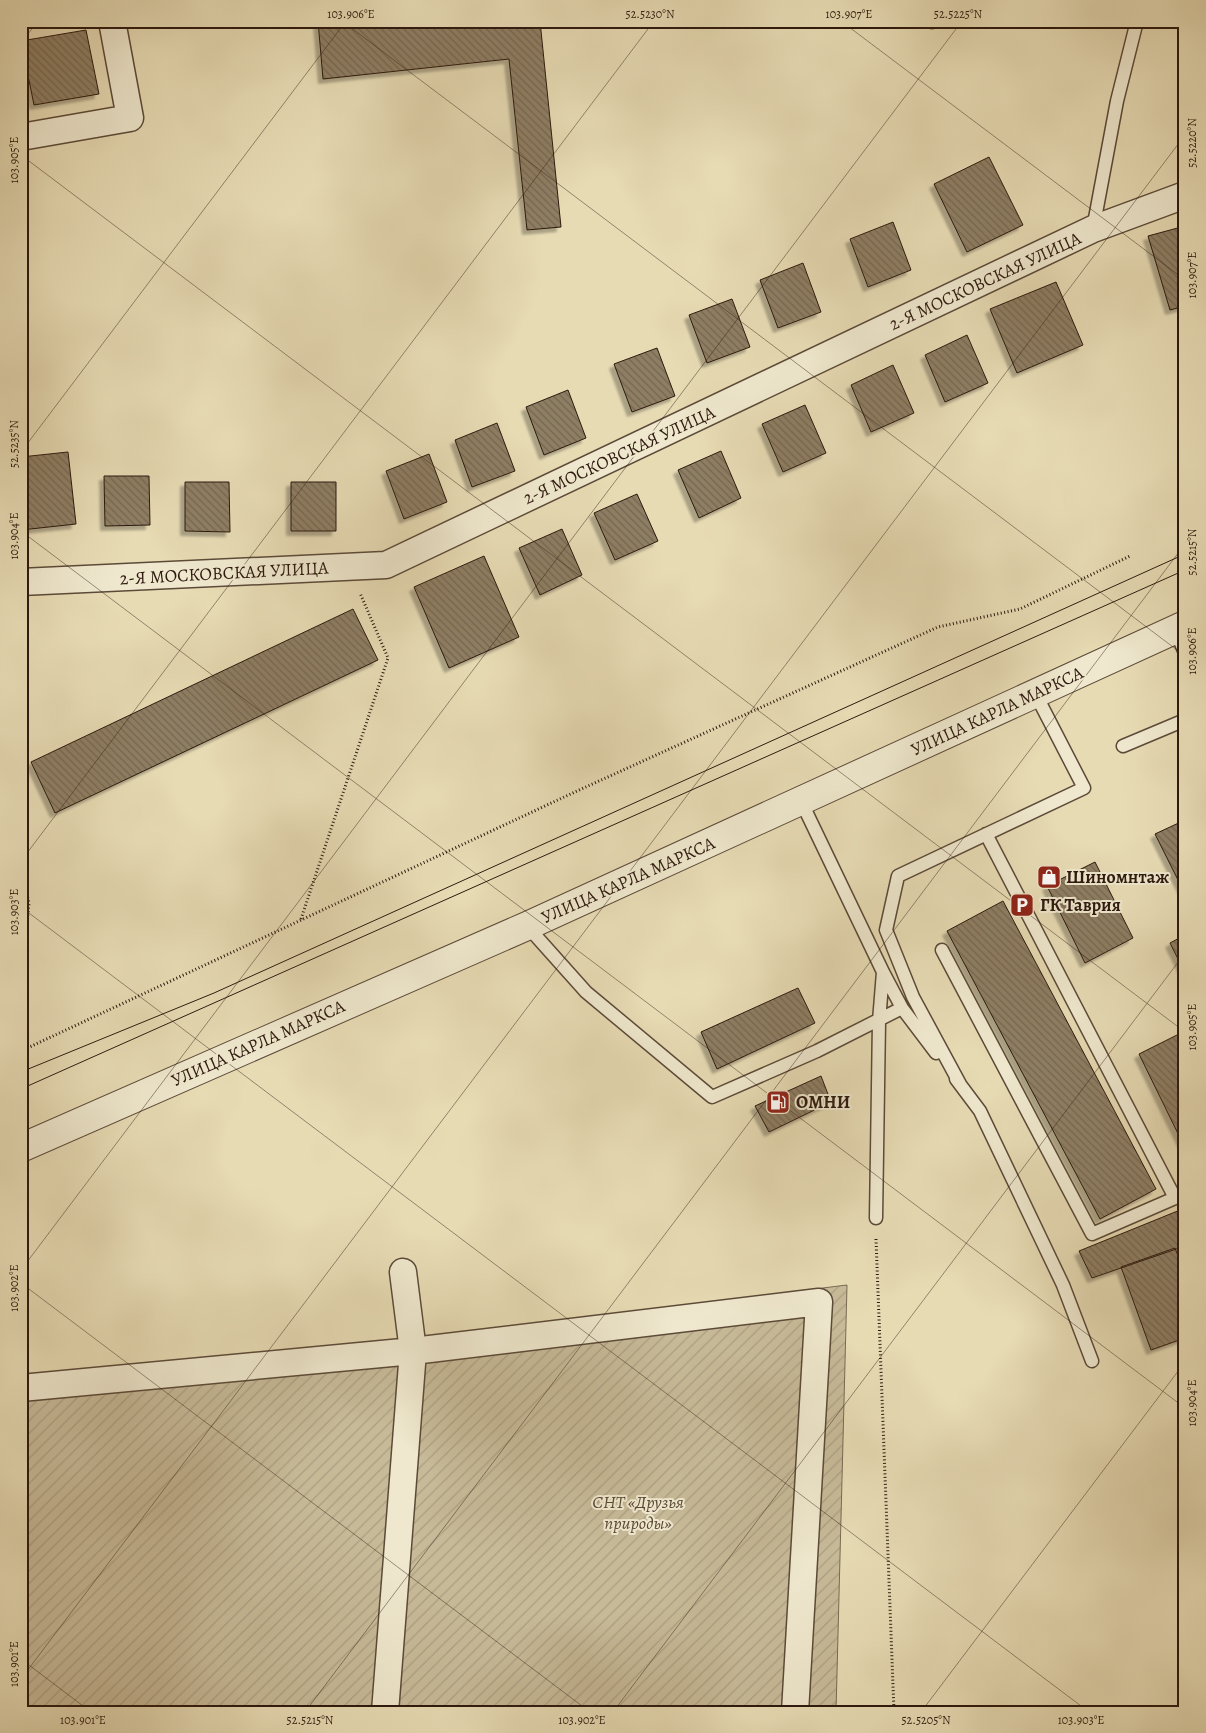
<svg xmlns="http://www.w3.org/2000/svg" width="1206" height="1733" viewBox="0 0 1206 1733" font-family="Alegreya,serif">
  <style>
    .garden { fill: url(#garden-furrows); stroke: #7a6a53 }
    .building { fill: url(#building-back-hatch); stroke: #2d190e; filter: url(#shadow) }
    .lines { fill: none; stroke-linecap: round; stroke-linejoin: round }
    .service-casing { stroke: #5c4a38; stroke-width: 15 }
    .minor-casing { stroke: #5c4a38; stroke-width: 29 }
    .tertiary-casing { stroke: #5c4a38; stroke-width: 30 }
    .path { stroke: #2d190e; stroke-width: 3; stroke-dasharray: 1 2.5; stroke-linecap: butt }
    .service { stroke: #efe8ce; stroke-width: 12 }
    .minor { stroke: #efe8ce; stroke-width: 26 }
    .tertiary { stroke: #efe8ce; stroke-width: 28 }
    .tram { stroke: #2d190e; stroke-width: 1 }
    .ticks { fill: none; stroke: #2d190e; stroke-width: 1; stroke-opacity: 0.45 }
    .labels { text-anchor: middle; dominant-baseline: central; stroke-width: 4; stroke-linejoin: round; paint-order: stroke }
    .street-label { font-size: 18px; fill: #2d190e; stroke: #efe8ce }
    .poi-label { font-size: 18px; font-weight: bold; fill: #2d190e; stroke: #efe8ce; text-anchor: start }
    .park-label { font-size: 18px; font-style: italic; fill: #5b4937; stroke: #efe8ce }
    .neatline { fill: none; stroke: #2d190e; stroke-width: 2 }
    .ticks-label { font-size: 12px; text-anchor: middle; fill: #2d190e }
  </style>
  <defs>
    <pattern id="garden-furrows" width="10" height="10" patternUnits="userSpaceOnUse" patternTransform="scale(1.25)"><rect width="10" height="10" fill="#c7ba98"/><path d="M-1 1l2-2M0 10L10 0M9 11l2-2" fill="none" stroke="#ab9f82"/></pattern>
    <pattern id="building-back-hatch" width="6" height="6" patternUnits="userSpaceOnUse" patternTransform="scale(1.25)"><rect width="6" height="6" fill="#8e7e64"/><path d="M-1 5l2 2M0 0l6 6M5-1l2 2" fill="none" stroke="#746651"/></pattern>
    <filter id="shadow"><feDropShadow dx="-4.5" dy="4.5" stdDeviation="1" flood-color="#0004"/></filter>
  </defs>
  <rect width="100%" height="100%" fill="#e7dbb4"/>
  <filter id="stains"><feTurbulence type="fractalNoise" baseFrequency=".004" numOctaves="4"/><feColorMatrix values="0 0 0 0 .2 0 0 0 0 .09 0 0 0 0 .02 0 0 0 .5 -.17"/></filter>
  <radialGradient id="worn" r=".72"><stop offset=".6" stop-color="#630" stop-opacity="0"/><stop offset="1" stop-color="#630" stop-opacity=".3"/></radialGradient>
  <path class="garden" d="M847 1285 836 1712H21V1387Z"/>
  <path class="building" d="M318 21H540L561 227 527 230 509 59 323 79Z
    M86 30 99 94 34 105 21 41Z
    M989 157 1023 225 967 252 934 184Z
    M893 222 911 270 868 287 850 239Z
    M1185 226V306L1170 310 1148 236Z
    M803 263 821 312 778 328 760 280Z
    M1056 282 1083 345 1017 373 990 309Z
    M732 299 750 347 707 363 689 315Z
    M967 335 988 383 945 402 925 355Z
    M657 348 675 396 632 412 614 364Z
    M893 365 914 413 871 432 851 385Z
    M568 390 586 438 544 455 526 407Z
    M805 405 826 453 783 472 762 424Z
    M497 423 515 471 472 487 455 440Z
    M721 451 741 498 699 518 678 470Z
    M68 452 76 524 21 530V457Z
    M429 454 447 502 404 519 386 471Z
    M104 476H149L150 525 105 526Z
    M185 482H229L230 532 185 531Z
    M291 482H336V531H291Z
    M637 494 658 541 615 560 594 513Z
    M562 529 582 575 540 595 519 548Z
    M484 556 519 637 449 668 414 587Z
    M353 609 378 660 55 813 31 762Z
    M1185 820V894L1155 834Z
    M1095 862 1133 938 1085 963 1047 886Z
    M1003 901 1156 1189 1100 1219 947 931Z
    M1185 935V973L1170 943Z
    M798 988 815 1023 717 1069 701 1032Z
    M1185 1031V1148L1139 1054Z
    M821 1076 831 1102 769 1132 755 1106Z
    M1185 1208V1246L1092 1278 1079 1251Z
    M1175 1248 1185 1274V1338L1151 1350 1121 1267Z"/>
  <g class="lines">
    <g class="service-casing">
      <path id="service" d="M931 21 932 22
        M1093 229 1117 101 1137 21
        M1175 629 1185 653
        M1123 746 1185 720
        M801 801 883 972 879 1021 876 1218
        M527 926 586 992 712 1097 817 1051 902 1008
        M942 950 1092 1234 1175 1198 986 834
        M883 972 902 1008 936 1053
        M956 1079 980 1111 1063 1285 1092 1361
        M960 1084 913 997 886 930 898 876 1084 788 1035 693"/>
    </g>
    <g class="minor-casing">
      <path id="minor" d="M21 137 130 118 112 21
        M21 582 386 565 1093 229 1185 195
        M21 1388 413 1351 819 1302 795 1712
        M385 1712 413 1351 403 1272"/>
    </g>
    <g class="tertiary-casing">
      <path id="tertiary" d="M21 1148 527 926 1185 625"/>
    </g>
    <path class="path" d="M21 870 29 903 21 988
      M301 919 388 658 360 593
      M21 1051 577 791 938 627 1020 609 1130 556
      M876 1239 894 1712"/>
    <use href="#service" class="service"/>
    <use href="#minor" class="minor"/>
    <use href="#tertiary" class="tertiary"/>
    <path class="tram" d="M21 1072 214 993 1185 554
      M21 1089 1185 570"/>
  </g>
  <path class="ticks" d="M342 21 1185 656M841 21 1185 280M21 43 38 21M21 155 1185 1032M21 452 346 21M21 531 1185 1408M21 861 654 21M21 907 1089 1712M21 1270 962 21M21 1283 590 1712M21 1659 91 1712M21 1679 1185 135M305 1712 1185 544M613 1712 1185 953M921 1712 1185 1362"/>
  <defs>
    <g id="shop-square" transform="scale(1.25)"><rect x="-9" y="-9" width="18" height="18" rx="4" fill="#8f2418" stroke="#efe8ce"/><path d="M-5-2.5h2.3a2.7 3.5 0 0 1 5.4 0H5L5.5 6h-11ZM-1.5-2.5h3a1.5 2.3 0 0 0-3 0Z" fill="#fff"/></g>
    <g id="parking-square" transform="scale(1.25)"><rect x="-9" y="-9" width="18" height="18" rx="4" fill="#8f2418" stroke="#efe8ce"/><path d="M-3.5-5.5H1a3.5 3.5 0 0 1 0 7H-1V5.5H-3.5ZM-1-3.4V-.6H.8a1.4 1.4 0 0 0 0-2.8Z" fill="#fff"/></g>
    <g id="fuel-square" transform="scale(1.25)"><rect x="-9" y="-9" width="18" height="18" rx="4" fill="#8f2418" stroke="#efe8ce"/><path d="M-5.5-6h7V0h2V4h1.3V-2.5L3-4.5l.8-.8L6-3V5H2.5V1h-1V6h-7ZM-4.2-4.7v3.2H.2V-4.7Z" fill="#fff"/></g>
  </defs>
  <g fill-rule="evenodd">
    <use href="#shop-square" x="1049" y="877"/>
    <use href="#parking-square" x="1022" y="905"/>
    <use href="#fuel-square" x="778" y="1102"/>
  </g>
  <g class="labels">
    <g class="street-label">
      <text transform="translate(985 281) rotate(-25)">2-Я МОСКОВСКАЯ УЛИЦА</text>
      <text transform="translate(619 455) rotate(-25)">2-Я МОСКОВСКАЯ УЛИЦА</text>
      <text transform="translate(224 573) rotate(-3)">2-Я МОСКОВСКАЯ УЛИЦА</text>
      <text transform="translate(997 711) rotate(-25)">УЛИЦА КАРЛА МАРКСА</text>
      <text transform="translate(628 880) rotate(-24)">УЛИЦА КАРЛА МАРКСА</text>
      <text transform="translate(258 1043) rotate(-24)">УЛИЦА КАРЛА МАРКСА</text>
    </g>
    <g class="poi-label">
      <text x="1066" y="877">Шиномнтаж</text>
      <text x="1040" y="905">ГК Таврия</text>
      <text x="796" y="1102">ОМНИ</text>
    </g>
    <g class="park-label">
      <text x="638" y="1502">СНТ «Друзья<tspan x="638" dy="21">природы»</tspan></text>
    </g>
  </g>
  <rect width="1206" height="1733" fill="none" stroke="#e7dbb4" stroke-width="55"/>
  <rect x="28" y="28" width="1150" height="1678" class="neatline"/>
  <g class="ticks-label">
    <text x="351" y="18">103.906°E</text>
    <text x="650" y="18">52.5230°N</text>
    <text x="849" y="18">103.907°E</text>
    <text x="958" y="18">52.5225°N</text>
    <text transform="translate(1192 143) rotate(-90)" y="4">52.5220°N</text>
    <text transform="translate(14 160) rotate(-90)" y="4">103.905°E</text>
    <text transform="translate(1192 275) rotate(-90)" y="4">103.907°E</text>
    <text transform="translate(14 444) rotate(-90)" y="4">52.5235°N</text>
    <text transform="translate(14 536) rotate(-90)" y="4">103.904°E</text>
    <text transform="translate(1192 552) rotate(-90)" y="4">52.5215°N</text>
    <text transform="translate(1192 651) rotate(-90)" y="4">103.906°E</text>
    <text transform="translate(14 912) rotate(-90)" y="4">103.903°E</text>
    <text transform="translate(1192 1027) rotate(-90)" y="4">103.905°E</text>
    <text transform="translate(14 1288) rotate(-90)" y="4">103.902°E</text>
    <text transform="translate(1192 1403) rotate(-90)" y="4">103.904°E</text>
    <text transform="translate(14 1664) rotate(-90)" y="4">103.901°E</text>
    <text x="83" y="1724">103.901°E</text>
    <text x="310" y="1724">52.5215°N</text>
    <text x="582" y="1724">103.902°E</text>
    <text x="926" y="1724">52.5205°N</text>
    <text x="1081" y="1724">103.903°E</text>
  </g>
  <rect width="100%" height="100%" filter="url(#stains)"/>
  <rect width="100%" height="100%" fill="url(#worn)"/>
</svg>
